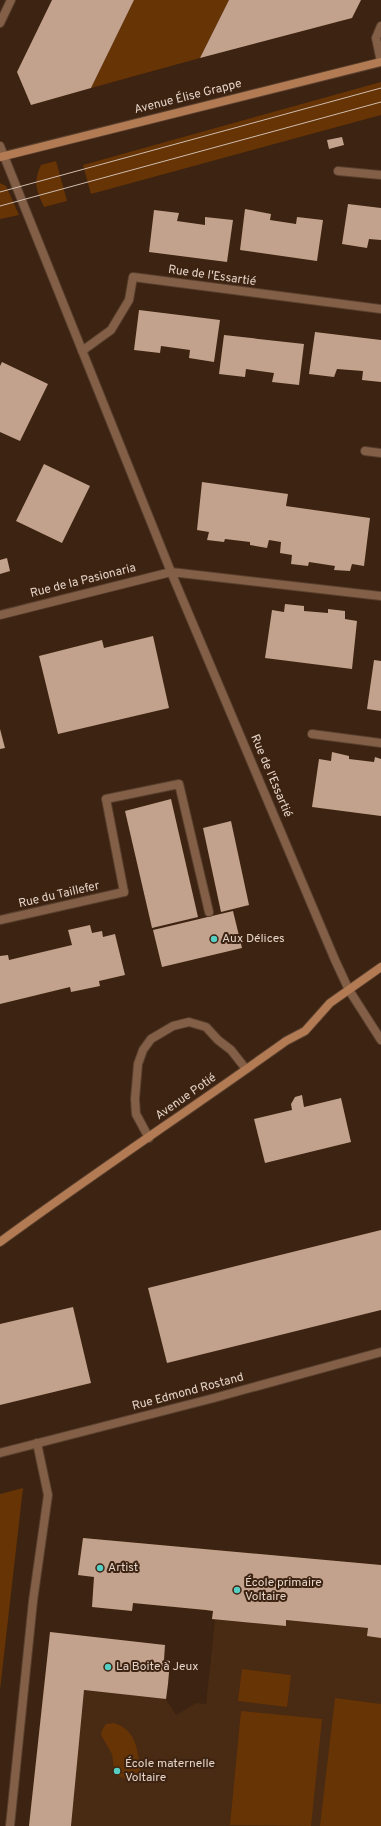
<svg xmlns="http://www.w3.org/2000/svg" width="381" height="1826" viewBox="0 0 381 1826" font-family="Overpass,sans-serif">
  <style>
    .built { fill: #492a12 }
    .green { fill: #673405 }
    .building { fill: #c2a28c }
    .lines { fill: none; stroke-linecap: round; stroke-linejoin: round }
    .lane-casing { stroke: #583f2e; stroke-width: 10 }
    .street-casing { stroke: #583f2e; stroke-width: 10 }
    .secondary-casing { stroke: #583f2e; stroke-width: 10 }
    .lane { stroke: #825f46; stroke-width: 8 }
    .street { stroke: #825f46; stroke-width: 8 }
    .secondary { stroke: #b37b54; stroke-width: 8 }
    .tram { stroke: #cfbdb0; stroke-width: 1 }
    .poi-dot { fill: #56cec3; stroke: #3d2311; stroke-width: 1.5 }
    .labels { text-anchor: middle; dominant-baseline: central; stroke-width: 4; stroke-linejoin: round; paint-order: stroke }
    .street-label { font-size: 12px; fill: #e5d4c8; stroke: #3d2311 }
    .poi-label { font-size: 12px; fill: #e5d4c8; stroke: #3d2311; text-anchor: start }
  </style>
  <rect width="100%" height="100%" fill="#3d2311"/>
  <path class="built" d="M83 1538 381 1565V1826H29L44 1686 166 1699 176 1715 196 1703 206 1704 215 1620 212 1619 213 1611 133 1603 132 1611 92 1607 94 1577 78 1575Z"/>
  <path class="green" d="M134 0H229L200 58 91 88Z
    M381 82V115L91 194 83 165Z
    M56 161 67 201 44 207C36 189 33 183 41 165Z
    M0 183 6 186 19 215 0 219Z
    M23 1488 0 1690V1494Z
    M242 1669 291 1675 287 1707 238 1701Z
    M335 1698 381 1704V1826H320Z
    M241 1711 322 1719 311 1826 230 1825Z
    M114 1723C138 1731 137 1751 141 1773L138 1777 129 1780 115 1775 112 1754 101 1735 102 1730 106 1724Z"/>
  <path class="building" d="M52 0H134L91 88 31 105 17 72Z
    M229 0H361L352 18 200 58Z
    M342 137 344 145 329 149 327 140Z
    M348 204 381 208V240L369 239 367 248 342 244Z
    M245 209 271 214 270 220 296 224 297 217 323 220 317 261 240 250Z
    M154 210 179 213 177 221 205 225V217L233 220 227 262 149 252Z
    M139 310 220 320 214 362 189 358 190 350 161 346 160 353 134 350Z
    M315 332 381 340V382L362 380 363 371 337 369 334 377 309 374Z
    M224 335 304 344 299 385 272 382 274 373 246 369 245 377 219 374Z
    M2 362 48 384 20 441 0 432V366Z
    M44 464 90 486 62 543 16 521Z
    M202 482 288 494 286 506 370 518 364 566 352 564 350 571 334 570 335 566 309 562 308 566 291 564 292 555 280 553 281 542 269 540 267 548 250 545V542L225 539 224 542 207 540 209 532 197 530Z
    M7 558 10 571 0 574V560Z
    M285 604 304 606V611L328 613V609L345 611V619L357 621 352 669 265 658 272 610 284 612Z
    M153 636 169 708 58 734 39 656 102 640 104 648Z
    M374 660 381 661V711L367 709Z
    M0 729 5 748 0 749Z
    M332 752 349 756V759L374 762 375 757 381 759V816L312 807 319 759 331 761Z
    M171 799 198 917 152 928 125 811Z
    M231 821 249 905 221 912 203 828Z
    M233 911 242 948 162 967 153 930Z
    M90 925 92 933 102 931 103 937 115 934 125 975 99 981 100 986 71 992 70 987 0 1004V956L8 955 9 960 72 945 68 930Z
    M302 1095 304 1107 341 1098 351 1142 265 1163 254 1119 292 1110 291 1104 295 1097Z
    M381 1230V1310L167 1363 148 1288Z
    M73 1307 91 1383 0 1405V1324Z
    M83 1538 381 1565V1638L367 1636 368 1628 286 1620V1626L212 1619 213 1611 206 1610 133 1603 132 1611 92 1607 94 1577 78 1575Z
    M50 1632 165 1645 164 1660 170 1661 168 1684 166 1699 84 1690 71 1826H29Z"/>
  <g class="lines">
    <g class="lane-casing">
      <path id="lane" d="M124 892 106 799 179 784 209 912
        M149 1138 136 1114 135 1099 138 1064 143 1050 151 1039 173 1026 189 1022 206 1027 218 1040 231 1050 246 1069
        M10 1826 33 1601 48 1495 37 1443"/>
    </g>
    <g class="street-casing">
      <path id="street" d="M0 23 11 0
        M381 26 376 38 381 62
        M0 146 171 572 335 960 349 990 381 1040
        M338 171 381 175
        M82 351 111 330 129 300 133 277 381 309
        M365 451 381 453
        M0 615 171 572 381 596
        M312 734 381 743
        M0 920 124 892
        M0 1453 214 1398 381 1352"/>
    </g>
    <g class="secondary-casing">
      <path id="secondary" d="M0 157 381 62
        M0 1242C94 1173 191 1109 286 1041L305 1031 330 1003 381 967"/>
    </g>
    <use href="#lane" class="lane"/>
    <use href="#street" class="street"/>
    <use href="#secondary" class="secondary"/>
    <path class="tram" d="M0 192 381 88
      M0 206 381 102"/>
  </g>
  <g class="poi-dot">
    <circle cx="214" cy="939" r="4"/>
    <circle cx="100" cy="1568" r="4"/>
    <circle cx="237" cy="1590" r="4"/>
    <circle cx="108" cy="1667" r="4"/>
    <circle cx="117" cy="1771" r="4"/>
  </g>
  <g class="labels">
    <g class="street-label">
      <text transform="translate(188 97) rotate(-14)">Avenue Élise Grappe</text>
      <text transform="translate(212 276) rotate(8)">Rue de l'Essartié</text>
      <text transform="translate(83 581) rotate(-14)">Rue de la Pasionaria</text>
      <text transform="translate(271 776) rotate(67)">Rue de l'Essartié</text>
      <text transform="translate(59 895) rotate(-13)">Rue du Taillefer</text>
      <text transform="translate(186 1097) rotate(-35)">Avenue Potié</text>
      <text transform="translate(188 1392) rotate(-15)">Rue Edmond Rostand</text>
    </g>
    <g class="poi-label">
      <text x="222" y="939">Aux Délices</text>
      <text x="108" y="1568">Artist</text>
      <text x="245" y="1583">École primaire<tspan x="245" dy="14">Voltaire</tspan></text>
      <text x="116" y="1667">La Boite à Jeux</text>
      <text x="125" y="1764">École maternelle<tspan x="125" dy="14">Voltaire</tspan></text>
    </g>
  </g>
</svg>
